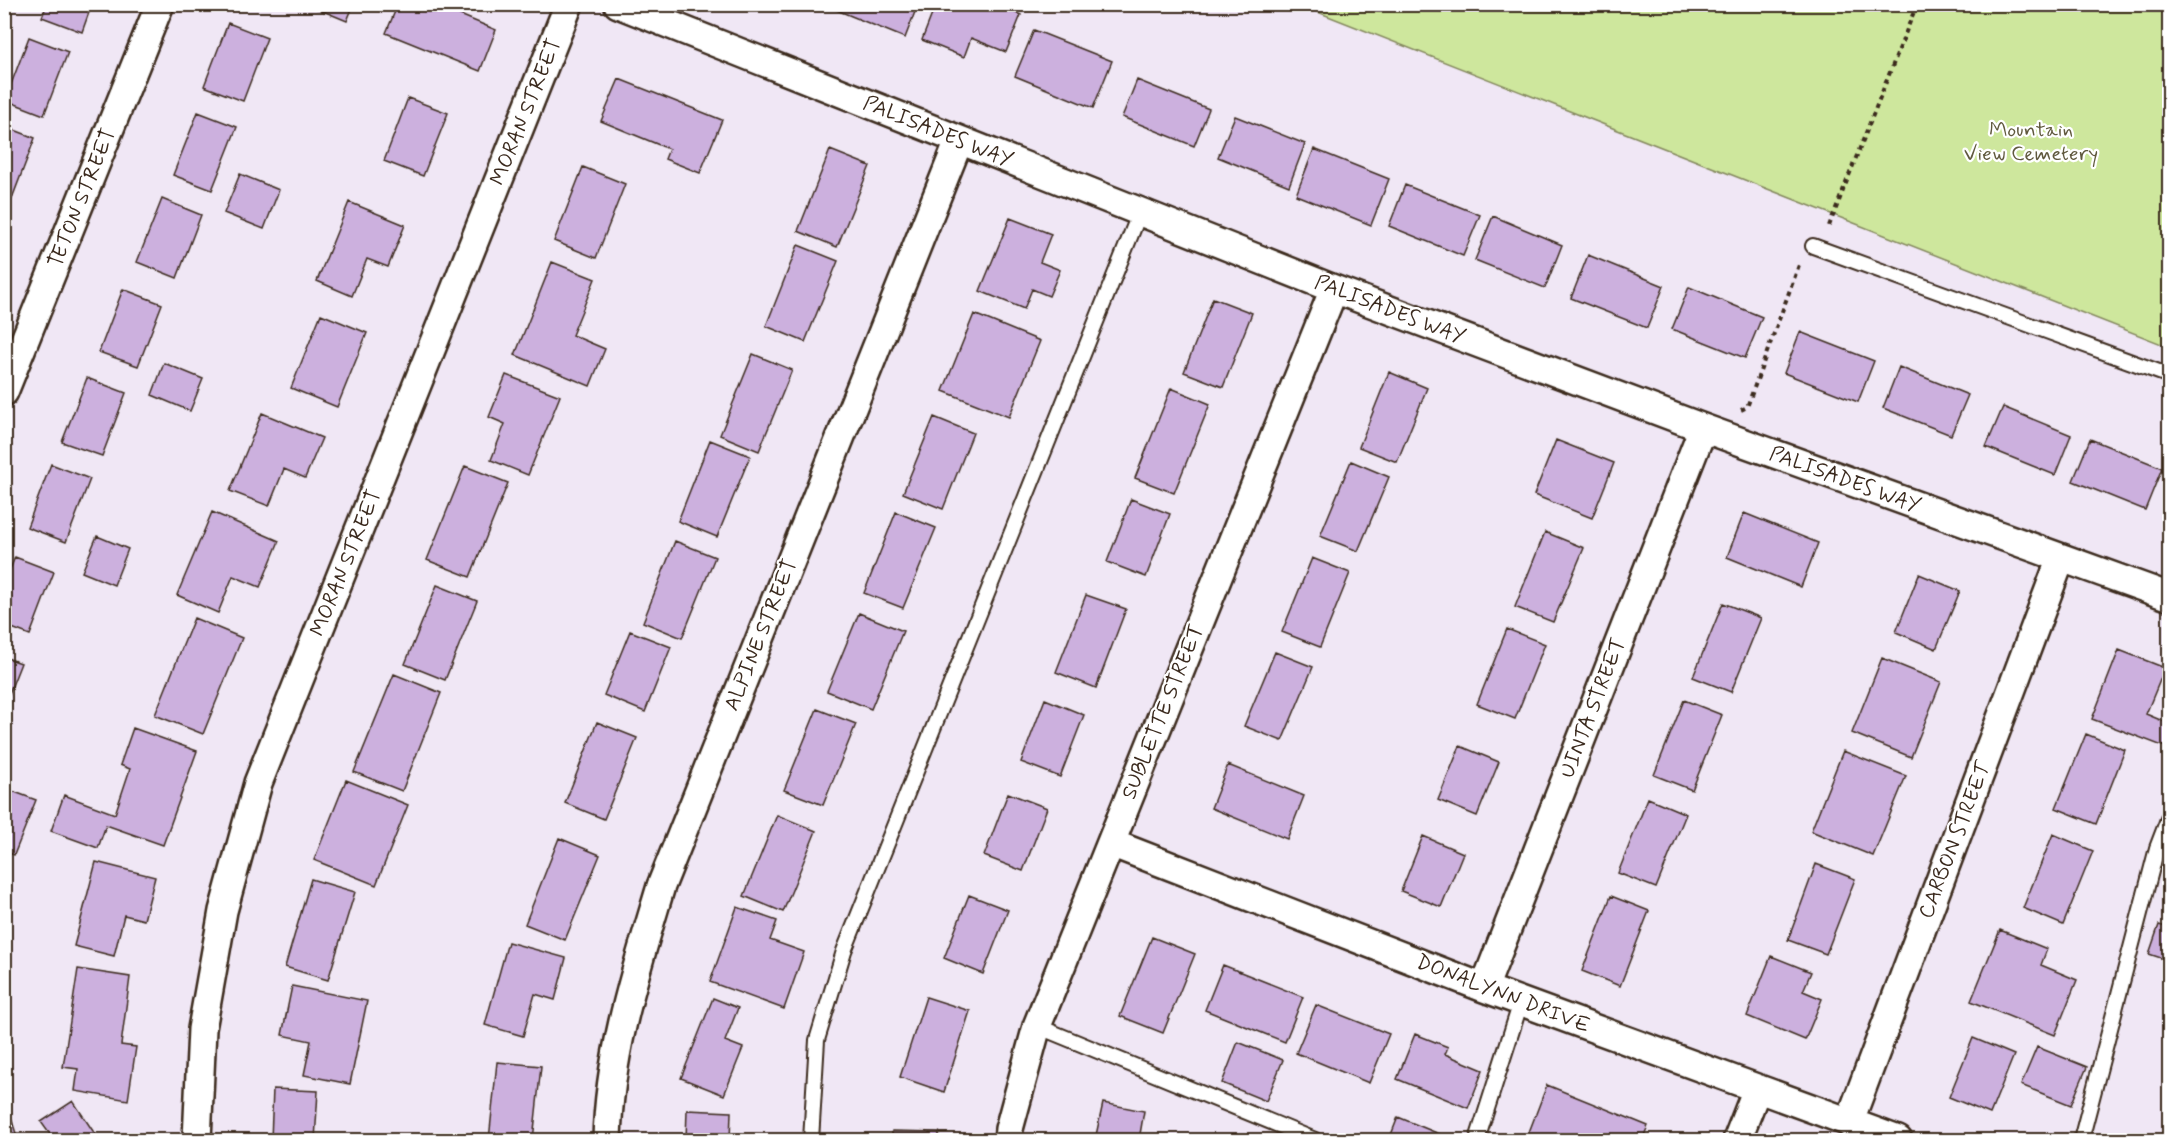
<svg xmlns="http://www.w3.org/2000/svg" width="2174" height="1145" viewBox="0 0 2174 1145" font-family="Mynerve,sans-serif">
<rect width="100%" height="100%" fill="#f0e7f5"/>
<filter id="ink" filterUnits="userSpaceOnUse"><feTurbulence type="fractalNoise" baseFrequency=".0167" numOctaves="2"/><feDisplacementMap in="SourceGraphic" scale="12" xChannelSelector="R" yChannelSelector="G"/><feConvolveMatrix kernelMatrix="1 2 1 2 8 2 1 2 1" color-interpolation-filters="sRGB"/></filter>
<g filter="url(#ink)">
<path fill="#cee79d" stroke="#84885e" stroke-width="1.5" d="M 1300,5 L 2169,5 L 2169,347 Z"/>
<path fill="#ccb0de" stroke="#3b2a1e" stroke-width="1.5" d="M 47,4 L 92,4 L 82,32 L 42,17 Z
M 306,4 L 354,4 L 347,21 Z
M 398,4 L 434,4 L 496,30 L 480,71 L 386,33 Z
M 822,4 L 918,4 L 905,38 Z
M 936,4 L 995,4 L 1021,15 L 1006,52 L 971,38 L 964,57 L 922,40 Z
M 228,23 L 267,38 L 243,101 L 204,86 Z
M 1034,30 L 1112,61 L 1093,108 L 1015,76 Z
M 29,37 L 68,52 L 44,115 L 5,100 Z
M 619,79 L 722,120 L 700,173 L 665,159 L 669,149 L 601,121 Z
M 1137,80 L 1209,109 L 1194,146 L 1122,117 Z
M 408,98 L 448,113 L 423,176 L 384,161 Z
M 198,112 L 237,127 L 212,190 L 173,175 Z
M 1235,116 L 1305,144 L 1289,186 L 1218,157 Z
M 4,126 L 35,138 L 11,201 L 4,199 Z
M 1314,149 L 1389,179 L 1371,225 L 1296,195 Z
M 830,150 L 870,166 L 837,247 L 798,231 Z
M 583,167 L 625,184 L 596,258 L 554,241 Z
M 240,174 L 279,190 L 264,229 L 224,213 Z
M 1405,185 L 1480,215 L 1463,256 L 1389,226 Z
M 162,199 L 201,215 L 177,278 L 137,262 Z
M 349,202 L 405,225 L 388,267 L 367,259 L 352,296 L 317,281 Z
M 1493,216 L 1562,245 L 1545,288 L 1475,260 Z
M 1010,218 L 1051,234 L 1040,262 L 1060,270 L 1049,296 L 1032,289 L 1024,309 L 980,291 Z
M 798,245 L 838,261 L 805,342 L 766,326 Z
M 1588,255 L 1664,286 L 1647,328 L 1571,298 Z
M 552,262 L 595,279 L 572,335 L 605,349 L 590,386 L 515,355 Z
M 1689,287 L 1762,317 L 1745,358 L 1672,329 Z
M 123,289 L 162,304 L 138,366 L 99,352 Z
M 1213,298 L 1252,313 L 1223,387 L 1184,372 Z
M 321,314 L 367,333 L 337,407 L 291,388 Z
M 974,314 L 1040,341 L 1009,417 L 943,391 Z
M 1800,332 L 1874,361 L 1858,402 L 1784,373 Z
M 753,354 L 792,370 L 759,451 L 720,435 Z
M 164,363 L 203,379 L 190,411 L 152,395 Z
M 1899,367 L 1968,395 L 1951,435 L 1883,408 Z
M 1389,372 L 1427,388 L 1397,462 L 1359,447 Z
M 506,375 L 560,396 L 528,475 L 491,460 L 505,424 L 489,417 Z
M 87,378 L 126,393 L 102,456 L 62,442 Z
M 1171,388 L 1210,404 L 1174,493 L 1135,478 Z
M 2003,407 L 2071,435 L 2055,475 L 1986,447 Z
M 262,413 L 322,438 L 305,478 L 284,469 L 269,506 L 230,491 Z
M 934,417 L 973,433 L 943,509 L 903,493 Z
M 2090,439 L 2162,468 L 2145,510 L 2073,481 Z
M 710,440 L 750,456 L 717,537 L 678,521 Z
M 1556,440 L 1614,463 L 1592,518 L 1534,495 Z
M 1351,461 L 1389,477 L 1358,551 L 1320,536 Z
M 51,464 L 90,479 L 66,542 L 27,527 Z
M 465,466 L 508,483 L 470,577 L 427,560 Z
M 1131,499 L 1170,514 L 1146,577 L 1107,562 Z
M 212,512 L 279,541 L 260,587 L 233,576 L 218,613 L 177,595 Z
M 896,512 L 936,528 L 903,608 L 864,593 Z
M 1744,513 L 1818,543 L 1801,587 L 1727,557 Z
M 1545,532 L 1584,548 L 1553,622 L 1515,607 Z
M 97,536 L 128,549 L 114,585 L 82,572 Z
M 675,541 L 715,557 L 682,638 L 643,622 Z
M 15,557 L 54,572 L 30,635 L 4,625 L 4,584 Z
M 1312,558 L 1350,573 L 1320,647 L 1282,632 Z
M 1919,574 L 1960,591 L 1936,649 L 1896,632 Z
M 437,585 L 477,601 L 445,680 L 405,664 Z
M 1086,595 L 1126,609 L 1096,688 L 1056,672 Z
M 1723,603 L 1761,618 L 1731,692 L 1693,677 Z
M 859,613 L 903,631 L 871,709 L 827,691 Z
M 194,618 L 242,638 L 203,734 L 155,715 Z
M 1507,629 L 1545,644 L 1515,719 L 1477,704 Z
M 630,631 L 671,647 L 645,712 L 604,695 Z
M 2119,650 L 2165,668 L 2146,714 L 2170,724 L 2170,749 L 2092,719 Z
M 1275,652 L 1313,667 L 1282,741 L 1244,726 Z
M 4,657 L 21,663 L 4,706 Z
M 1882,658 L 1941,682 L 1911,757 L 1852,733 Z
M 394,674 L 441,693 L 402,791 L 354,772 Z
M 1045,699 L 1084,715 L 1060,777 L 1021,762 Z
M 1684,700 L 1722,715 L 1692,790 L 1654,775 Z
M 817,709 L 856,724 L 823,805 L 784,790 Z
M 597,722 L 637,738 L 604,819 L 565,803 Z
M 133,728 L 197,751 L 163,845 L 106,825 L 98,848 L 51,831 L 64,795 L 115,814 L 130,769 L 120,765 Z
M 2086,734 L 2125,750 L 2096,824 L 2056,808 Z
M 1460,746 L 1499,762 L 1477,816 L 1438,800 Z
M 1843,751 L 1906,776 L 1873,856 L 1811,831 Z
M 1228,765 L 1304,796 L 1287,839 L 1211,808 Z
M 346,780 L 408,805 L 376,885 L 314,860 Z
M 4,788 L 36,800 L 14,855 L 4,851 Z
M 1008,793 L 1047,808 L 1023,871 L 984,856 Z
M 1648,798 L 1686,814 L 1656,888 L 1618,873 Z
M 777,815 L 816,831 L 783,912 L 744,896 Z
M 2053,834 L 2093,851 L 2063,925 L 2023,908 Z
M 1423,836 L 1463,853 L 1441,907 L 1401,891 Z
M 559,838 L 600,855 L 565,940 L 525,924 Z
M 96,862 L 155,877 L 144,920 L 124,915 L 114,956 L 74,946 Z
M 1816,864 L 1855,879 L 1826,954 L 1788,940 Z
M 311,879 L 355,892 L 328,980 L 285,967 Z
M 969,895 L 1008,910 L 983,974 L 944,958 Z
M 1611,896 L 1649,911 L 1620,986 L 1582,971 Z
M 737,907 L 777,921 L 770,940 L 804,952 L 784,1009 L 710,982 Z
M 2159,925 L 2170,928 L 2170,961 L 2149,954 Z
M 2000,930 L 2047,949 L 2041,965 L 2077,980 L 2055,1035 L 1971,1001 Z
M 1152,937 L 1195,954 L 1163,1033 L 1120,1016 Z
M 508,942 L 566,958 L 555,1000 L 535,994 L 523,1036 L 485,1025 Z
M 1771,956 L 1811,972 L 1803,991 L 1822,999 L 1805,1040 L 1747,1016 Z
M 1223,965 L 1303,997 L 1285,1042 L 1205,1010 Z
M 78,969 L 130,977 L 121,1045 L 136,1047 L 128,1100 L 75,1091 L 78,1069 L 63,1067 Z
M 292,986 L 367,1001 L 350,1084 L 304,1075 L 311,1041 L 282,1035 Z
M 926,997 L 970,1011 L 944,1092 L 900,1077 Z
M 713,998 L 738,1008 L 725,1041 L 743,1048 L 724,1095 L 681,1078 Z
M 1316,1005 L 1389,1034 L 1369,1083 L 1296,1053 Z
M 1415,1034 L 1448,1047 L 1445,1054 L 1483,1070 L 1468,1108 L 1397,1079 Z
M 1973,1038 L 2014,1055 L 1990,1114 L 1949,1097 Z
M 1238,1042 L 1283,1060 L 1266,1101 L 1222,1083 Z
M 2037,1047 L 2087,1067 L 2071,1105 L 2021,1085 Z
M 497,1062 L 541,1066 L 533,1140 L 489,1140 Z
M 1547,1085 L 1648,1126 L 1642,1140 L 1526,1140 Z
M 273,1089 L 318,1091 L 315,1140 L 271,1140 Z
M 4,1095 L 18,1140 L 4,1140 Z
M 73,1101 L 99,1140 L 54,1140 L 41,1122 Z
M 1103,1103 L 1144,1111 L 1139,1140 L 1095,1140 Z
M 687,1110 L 731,1112 L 730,1140 L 686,1140 Z
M 1398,1117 L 1444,1136 L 1442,1140 L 1389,1140 Z
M 892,1131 L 939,1132 L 939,1140 L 892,1140 Z"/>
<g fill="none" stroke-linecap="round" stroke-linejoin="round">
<g stroke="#3b2a1e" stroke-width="18">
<path id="lane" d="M 1813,246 L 2170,376
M 1037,1026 L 1315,1140
M 811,1140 L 817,1040 L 844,951 L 1140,212
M 1477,1140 L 1521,1002
M 2081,1140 L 2157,848 L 2170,814"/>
</g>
<g stroke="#3b2a1e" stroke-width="32">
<path id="street" d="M 618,4 L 1334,289 L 1703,428 L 2170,597
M 4,392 L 160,4
M 1111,843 L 1484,988 L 1898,1140
M 1484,988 L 1703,428
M 1849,1123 L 2061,558
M 197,1140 L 202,1029 L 223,911 L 258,783 L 569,4
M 607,1140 C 609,1052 636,970 661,886 L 959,141
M 1008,1140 L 1009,1129 L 1037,1026 L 1334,289
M 1737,1140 L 1757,1089"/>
</g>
<path stroke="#3b2a1e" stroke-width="4" stroke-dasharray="4.5 4.5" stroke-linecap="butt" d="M 1829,226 L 1917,4
M 1741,410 L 1747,407 L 1799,265"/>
<use href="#lane" stroke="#fff" stroke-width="14"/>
<use href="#street" stroke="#fff" stroke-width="27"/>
</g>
</g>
<g text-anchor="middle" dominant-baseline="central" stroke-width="4.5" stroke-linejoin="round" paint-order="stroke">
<g font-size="21" fill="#3b2a1e" stroke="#fff">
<text transform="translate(526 112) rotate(-68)">MORAN STREET</text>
<text transform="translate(938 132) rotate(22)">PALISADES WAY</text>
<text transform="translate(82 198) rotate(-68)">TETON STREET</text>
<text transform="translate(1390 310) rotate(21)">PALISADES WAY</text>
<text transform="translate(1845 480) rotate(20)">PALISADES WAY</text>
<text transform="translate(346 563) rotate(-68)">MORAN STREET</text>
<text transform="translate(761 635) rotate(-68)">ALPINE STREET</text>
<text transform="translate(1593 708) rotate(-69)">UINTA STREET</text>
<text transform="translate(1163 712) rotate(-68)">SUBLETTE STREET</text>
<text transform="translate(1955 840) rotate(-69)">CARBON STREET</text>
<text transform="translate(1503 994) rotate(21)">DONALYNN DRIVE</text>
</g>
<g font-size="21" fill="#60593e" stroke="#fff">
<text x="2031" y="130">Mountain<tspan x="2031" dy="24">View Cemetery</tspan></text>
</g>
</g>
<rect width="2174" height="1145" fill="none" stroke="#fff" stroke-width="24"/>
<rect x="12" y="12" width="2150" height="1121" fill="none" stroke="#3b2a1e" stroke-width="2" filter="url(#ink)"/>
</svg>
